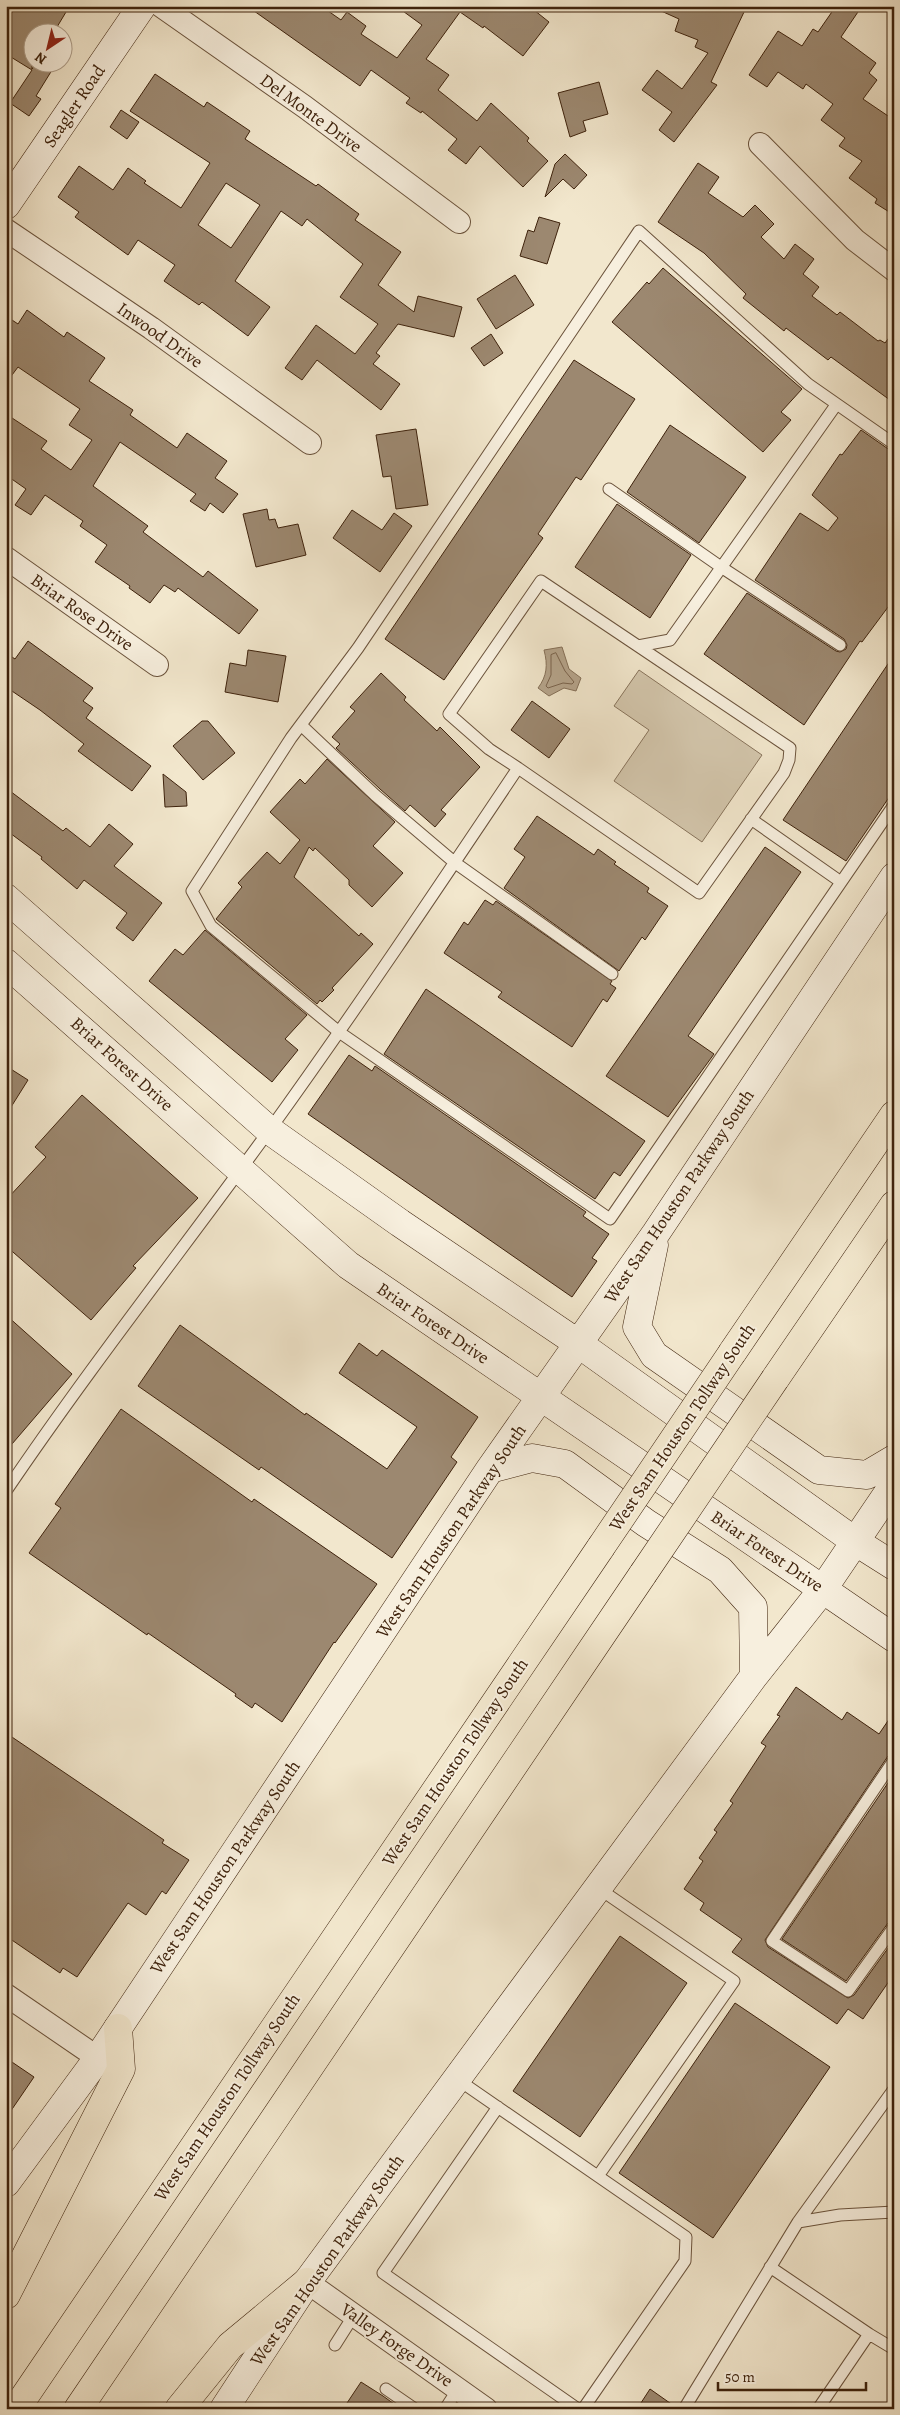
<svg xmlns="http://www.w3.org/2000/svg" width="900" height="2415" viewBox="0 0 900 2415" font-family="Alegreya,serif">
<rect width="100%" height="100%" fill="#f2e7cd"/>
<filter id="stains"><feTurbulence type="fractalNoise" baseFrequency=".004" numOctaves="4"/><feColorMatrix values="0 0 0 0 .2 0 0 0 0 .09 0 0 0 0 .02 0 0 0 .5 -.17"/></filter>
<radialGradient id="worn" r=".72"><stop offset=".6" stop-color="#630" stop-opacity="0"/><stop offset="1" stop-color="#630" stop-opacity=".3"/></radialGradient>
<path fill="#d3c6ac" stroke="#88745c" d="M 639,670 L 762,755 L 702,842 L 614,781 L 649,730 L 614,706 Z"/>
<path fill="#b5a48b" stroke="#857058" d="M 562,647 L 569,669 L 581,678 L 576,691 L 564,688 L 549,696 L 538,688 C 547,676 548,665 544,650 Z"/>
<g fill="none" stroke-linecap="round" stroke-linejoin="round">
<path stroke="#7a634c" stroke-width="1" d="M 556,653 L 565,671 L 574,682 L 572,684 L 563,683 L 548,688 L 546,686 L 551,675 L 551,655 Z"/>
</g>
<path fill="#9c8870" stroke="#3e220c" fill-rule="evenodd" d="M 6,6 L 56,6 L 66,12 L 54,32 L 32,32 L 32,69 L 37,62 L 57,62 L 36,96 L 41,99 L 29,116 L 10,103 L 32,70 L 6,54 Z
M 247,6 L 321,6 L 341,20 L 347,12 L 366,26 L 361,34 L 397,58 L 422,25 L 396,6 L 529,6 L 549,22 L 523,56 L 484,26 L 483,28 L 460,12 L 426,59 L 449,75 L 438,90 L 477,121 L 491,103 L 529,138 L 527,141 L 548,161 L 523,187 L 480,146 L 466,164 L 448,150 L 457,139 L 422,111 L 421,113 L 406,103 L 410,98 L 371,70 L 360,86 Z
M 650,6 L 733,6 L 744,12 L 711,82 L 717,85 L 674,142 L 659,130 L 672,112 L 642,90 L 657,70 L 682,89 L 708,53 L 695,47 L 698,40 L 675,31 L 679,19 Z
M 836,6 L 862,6 L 841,37 L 876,63 L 869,73 L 877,80 L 863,99 L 894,120 L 894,215 L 875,203 L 877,199 L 849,178 L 862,161 L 839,146 L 845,138 L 821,120 L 833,104 L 806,84 L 803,89 L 778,72 L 767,87 L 749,75 L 778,31 L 802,46 L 813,29 L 818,32 Z
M 155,74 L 204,107 L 207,102 L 250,131 L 245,139 L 316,186 L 318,184 L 359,214 L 355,220 L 401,252 L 378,285 L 414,312 L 418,296 L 462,307 L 454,337 L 398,324 L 376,353 L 380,356 L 373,364 L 400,384 L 381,410 L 317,360 L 302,380 L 285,368 L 316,325 L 355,354 L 378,324 L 340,297 L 363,264 L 307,219 L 302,226 L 281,211 L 235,281 L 270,307 L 248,336 L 202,302 L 199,305 L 164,281 L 175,265 L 138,240 L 128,255 L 75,217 L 79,212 L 58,197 L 79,166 L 113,190 L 128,168 L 146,181 L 144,183 L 181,208 L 210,163 L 130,111 ZM 226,183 L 260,205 L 231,248 L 198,225 Z
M 599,82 L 608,114 L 583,121 L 586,131 L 570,137 L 558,93 Z
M 121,110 L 139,122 L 127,139 L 110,127 Z
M 565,154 L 587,175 L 574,189 L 563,179 L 545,197 L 555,164 Z
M 698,163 L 719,177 L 708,193 L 743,217 L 755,205 L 774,224 L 761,237 L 784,259 L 795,244 L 814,259 L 803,274 L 819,287 L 812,296 L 837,315 L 840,312 L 878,341 L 880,340 L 885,343 L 894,331 L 894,403 L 831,357 L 828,360 L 786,328 L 784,331 L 743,298 L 746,294 L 704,253 L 658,222 Z
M 539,217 L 560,223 L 547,264 L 520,256 L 528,230 L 534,232 Z
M 663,268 L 802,389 L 781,412 L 791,420 L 763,452 L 612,322 L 647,282 L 649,284 Z
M 515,275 L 534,305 L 496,329 L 477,299 Z
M 27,310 L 64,337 L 67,332 L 105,358 L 89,381 L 133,410 L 130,415 L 177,448 L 187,433 L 227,461 L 215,478 L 238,494 L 223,513 L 210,503 L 205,511 L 190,501 L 196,494 L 120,442 L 93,486 L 148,526 L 143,532 L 203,577 L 208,571 L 258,610 L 239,634 L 178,588 L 175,592 L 164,585 L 150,603 L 129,588 L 130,586 L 95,562 L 107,545 L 80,526 L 83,521 L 45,495 L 31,515 L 15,505 L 26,489 L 6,475 L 6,414 L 47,441 L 41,449 L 71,470 L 92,440 L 69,425 L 80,409 L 18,367 L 6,383 L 6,316 L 18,324 Z
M 491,334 L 503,353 L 484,366 L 471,348 Z
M 574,360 L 635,399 L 581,480 L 576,477 L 538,534 L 543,538 L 444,680 L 385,639 Z
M 670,425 L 746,477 L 699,543 L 627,492 Z
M 416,429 L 428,505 L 396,509 L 391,476 L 383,477 L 376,435 Z
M 861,430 L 894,453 L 894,599 L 862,642 L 860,641 L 804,725 L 704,654 L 747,593 L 836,651 L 840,652 L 846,649 L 847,645 L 844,639 L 755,580 L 800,513 L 828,531 L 838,518 L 812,495 L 840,454 L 842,455 Z
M 617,504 L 691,555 L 650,618 L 575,567 Z
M 267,509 L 269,520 L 275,519 L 278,528 L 298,524 L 306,555 L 256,567 L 243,514 Z
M 352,510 L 382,530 L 394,513 L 412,526 L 380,572 L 333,538 Z
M 28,641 L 93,688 L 83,701 L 93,708 L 86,718 L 151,766 L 132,791 L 78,751 L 84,744 L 40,710 L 6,687 L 6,653 L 15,659 Z
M 248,650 L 286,656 L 278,702 L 225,692 L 230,663 L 246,666 Z
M 894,655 L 894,790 L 846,861 L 783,820 Z
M 381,673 L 406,697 L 404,700 L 437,731 L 440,727 L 480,767 L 441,810 L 446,814 L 435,827 L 410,805 L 405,811 L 380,789 L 336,748 L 340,744 L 332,737 L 355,711 L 350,707 Z
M 532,701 L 570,729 L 549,758 L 511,730 Z
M 202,721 L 208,721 L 235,753 L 203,780 L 173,746 Z
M 327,759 L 395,822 L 373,846 L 403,873 L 372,907 L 349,885 L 349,880 L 315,848 L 313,851 L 309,847 L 294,877 L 359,936 L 361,933 L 373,944 L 332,988 L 334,990 L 322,1002 L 320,1000 L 317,1004 L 216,919 L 242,887 L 238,883 L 267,852 L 280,864 L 300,840 L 270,812 L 300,779 L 305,784 Z
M 163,774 L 186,792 L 187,806 L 165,807 Z
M 6,788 L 63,831 L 66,828 L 90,847 L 109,824 L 133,844 L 114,866 L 162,903 L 133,941 L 116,928 L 127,913 L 84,880 L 77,889 L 41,859 L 42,857 L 6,830 Z
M 537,816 L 594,855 L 598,849 L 616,862 L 614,864 L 649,888 L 647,892 L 668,906 L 645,940 L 642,937 L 619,971 L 504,888 L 525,857 L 514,849 Z
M 765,847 L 801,872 L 688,1036 L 714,1054 L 668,1117 L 606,1076 Z
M 485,900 L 493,905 L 496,901 L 612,981 L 610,984 L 616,988 L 607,1002 L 603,999 L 572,1047 L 498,997 L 502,992 L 444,953 L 464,922 L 468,925 Z
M 205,930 L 307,1015 L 285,1039 L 298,1050 L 272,1082 L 149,981 L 175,949 L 183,955 Z
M 426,989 L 645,1141 L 620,1176 L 614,1172 L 595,1199 L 384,1054 Z
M 349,1055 L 372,1071 L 375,1066 L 586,1212 L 583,1216 L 609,1234 L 592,1258 L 597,1261 L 572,1297 L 308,1114 Z
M 6,1066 L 28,1080 L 6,1115 Z
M 82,1095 L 198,1198 L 133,1266 L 136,1268 L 91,1320 L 6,1246 L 6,1200 L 46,1157 L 35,1147 Z
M 6,1315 L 72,1374 L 6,1451 Z
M 180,1325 L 305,1415 L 306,1413 L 387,1469 L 417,1427 L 339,1373 L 359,1343 L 377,1356 L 382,1350 L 478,1417 L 451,1457 L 457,1462 L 392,1558 L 261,1467 L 259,1470 L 138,1386 Z
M 121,1409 L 252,1502 L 254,1499 L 377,1584 L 335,1643 L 334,1642 L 282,1722 L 255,1703 L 252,1708 L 235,1696 L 236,1694 L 148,1633 L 147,1635 L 29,1553 L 61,1508 L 55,1504 Z
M 796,1687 L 842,1720 L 847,1712 L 879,1734 L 894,1712 L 894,1753 L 888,1756 L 765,1940 L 768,1947 L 848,1998 L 854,1995 L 894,1940 L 894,1974 L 863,2019 L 848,2009 L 837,2024 L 732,1952 L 742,1939 L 700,1910 L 704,1903 L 684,1889 L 703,1861 L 699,1858 L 717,1832 L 714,1830 L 733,1803 L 730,1801 L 766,1746 L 761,1743 L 780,1716 L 777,1715 Z
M 6,1733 L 164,1840 L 162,1843 L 189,1860 L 166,1894 L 162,1891 L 146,1915 L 128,1903 L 77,1977 L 63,1968 L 60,1973 L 6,1936 Z
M 894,1774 L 894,1920 L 888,1923 L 846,1981 L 782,1939 Z
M 620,1936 L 687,1983 L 580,2137 L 513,2091 Z
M 735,2003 L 830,2067 L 713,2238 L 619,2173 Z
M 6,2058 L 34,2077 L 6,2118 Z
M 361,2382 L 383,2396 L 401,2409 L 343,2409 Z
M 650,2389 L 677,2408 L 677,2409 L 637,2409 Z"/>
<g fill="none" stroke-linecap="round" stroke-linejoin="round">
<g stroke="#6b533c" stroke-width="13">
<path id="lane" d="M 894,444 L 808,384 L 639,231 L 358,648 L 291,738 L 192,891 L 211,926 L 339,1032 L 610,1219 L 894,805
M 609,489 L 721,567 L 840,645
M 301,725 L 375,795 L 454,862 L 612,974
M 518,768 L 489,749 L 449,714 L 541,581 L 638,646 L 670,640 L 836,405
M 751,819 L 841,882
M 6,1491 C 90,1367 183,1249 271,1128 C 356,1010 437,889 518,768 L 699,893 L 784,773 L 789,760 L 790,748 L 638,646
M 894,1760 L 772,1941 L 848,1991 L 894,1927
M 598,1888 L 734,1981 L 598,2176
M 457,2079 L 686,2237 L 685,2261 L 583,2409
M 498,2107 L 383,2273 L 578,2409
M 798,2222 L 840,2215 L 894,2212
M 770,2267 L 869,2334
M 335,2345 L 354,2315
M 386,2389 L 415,2409
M 445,2409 L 458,2389
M 684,2409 L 798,2222 L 894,2089
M 818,2409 L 869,2334 L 894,2349"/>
</g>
<g stroke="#6b533c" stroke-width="24">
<path id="street" d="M 161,6 L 305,107 L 459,222
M 760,144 L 855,240 L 894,270
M 6,230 L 151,328 L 310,443
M 6,558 L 157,665
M 6,1995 L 98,2058
M 307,2282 L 486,2409"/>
</g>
<g stroke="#3e220c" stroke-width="29">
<path id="secondary" d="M 6,205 L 142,6
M 6,898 L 269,1130 L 400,1223 L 579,1344 L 856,1542 L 894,1566
M 6,963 L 348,1265 L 894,1638
M 654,1245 L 637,1327 L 654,1355 L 819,1470 L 867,1475 L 894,1459
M 490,1469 L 532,1458 L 565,1464 L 646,1523 L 720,1570 L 753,1607 L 754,1676
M 6,2183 L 98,2058 L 490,1469 L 656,1233 L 894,877
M 224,2409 L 307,2282 L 754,1676 L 823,1589 L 894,1484"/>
</g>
<g stroke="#3e220c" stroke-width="29">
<path id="highway" d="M 732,1353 L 894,1115
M 775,1379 L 894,1205
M 6,2295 L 121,2069 L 118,2028
M 16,2409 L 601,1547
M 78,2409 L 643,1574
M 179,2409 L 230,2346 L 307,2282"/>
</g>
<use href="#lane" stroke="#f7efde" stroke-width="11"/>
<use href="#street" stroke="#f7efde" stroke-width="22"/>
<use href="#secondary" stroke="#f7efde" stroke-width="28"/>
<use href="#highway" stroke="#f2e7cd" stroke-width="28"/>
<g stroke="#3e220c" stroke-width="29" stroke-linecap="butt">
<path id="highway-bridge" d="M 601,1547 L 732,1353
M 643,1574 L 775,1379"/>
</g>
<use href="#highway-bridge" stroke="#f2e7cd" stroke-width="28"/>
</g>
<g text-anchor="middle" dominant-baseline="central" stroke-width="4" stroke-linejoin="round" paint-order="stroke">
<g font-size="18" fill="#3e220c" stroke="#f7efde">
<text transform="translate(74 106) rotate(-56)">Seagler Road</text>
<text transform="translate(311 113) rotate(36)">Del Monte Drive</text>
<text transform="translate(160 335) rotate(35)">Inwood Drive</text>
<text transform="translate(82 612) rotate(35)">Briar Rose Drive</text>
<text transform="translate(122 1064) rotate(42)">Briar Forest Drive</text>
<text transform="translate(679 1196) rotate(-56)">West Sam Houston Parkway South</text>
<text transform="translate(433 1323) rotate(34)">Briar Forest Drive</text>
<text transform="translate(682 1427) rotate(-56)">West Sam Houston Tollway South</text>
<text transform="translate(451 1531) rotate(-56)">West Sam Houston Parkway South</text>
<text transform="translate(767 1551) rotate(34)">Briar Forest Drive</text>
<text transform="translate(455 1762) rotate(-56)">West Sam Houston Tollway South</text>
<text transform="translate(225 1867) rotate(-56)">West Sam Houston Parkway South</text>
<text transform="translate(227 2097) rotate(-56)">West Sam Houston Tollway South</text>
<text transform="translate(327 2260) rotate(-55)">West Sam Houston Parkway South</text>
<text transform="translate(397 2345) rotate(35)">Valley Forge Drive</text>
</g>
</g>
<rect width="900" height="2415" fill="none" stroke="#f2e7cd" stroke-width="25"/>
<rect x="8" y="8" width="885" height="2400" fill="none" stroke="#3e220c" stroke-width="2.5"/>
<rect x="12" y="12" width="875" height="2390" fill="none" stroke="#3e220c"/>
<g transform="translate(48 48) rotate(215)"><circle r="24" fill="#f7efde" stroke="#ad9d8a"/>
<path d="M0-4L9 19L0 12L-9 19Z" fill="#8f2418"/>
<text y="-8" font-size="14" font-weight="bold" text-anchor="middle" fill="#3e220c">N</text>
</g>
<path d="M718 2382v8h148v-8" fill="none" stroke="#3e220c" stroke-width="2.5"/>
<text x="725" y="2382" font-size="15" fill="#3e220c" stroke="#f7efde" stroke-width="4" paint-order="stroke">50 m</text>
<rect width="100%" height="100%" filter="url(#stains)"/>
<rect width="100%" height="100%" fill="url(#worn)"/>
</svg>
